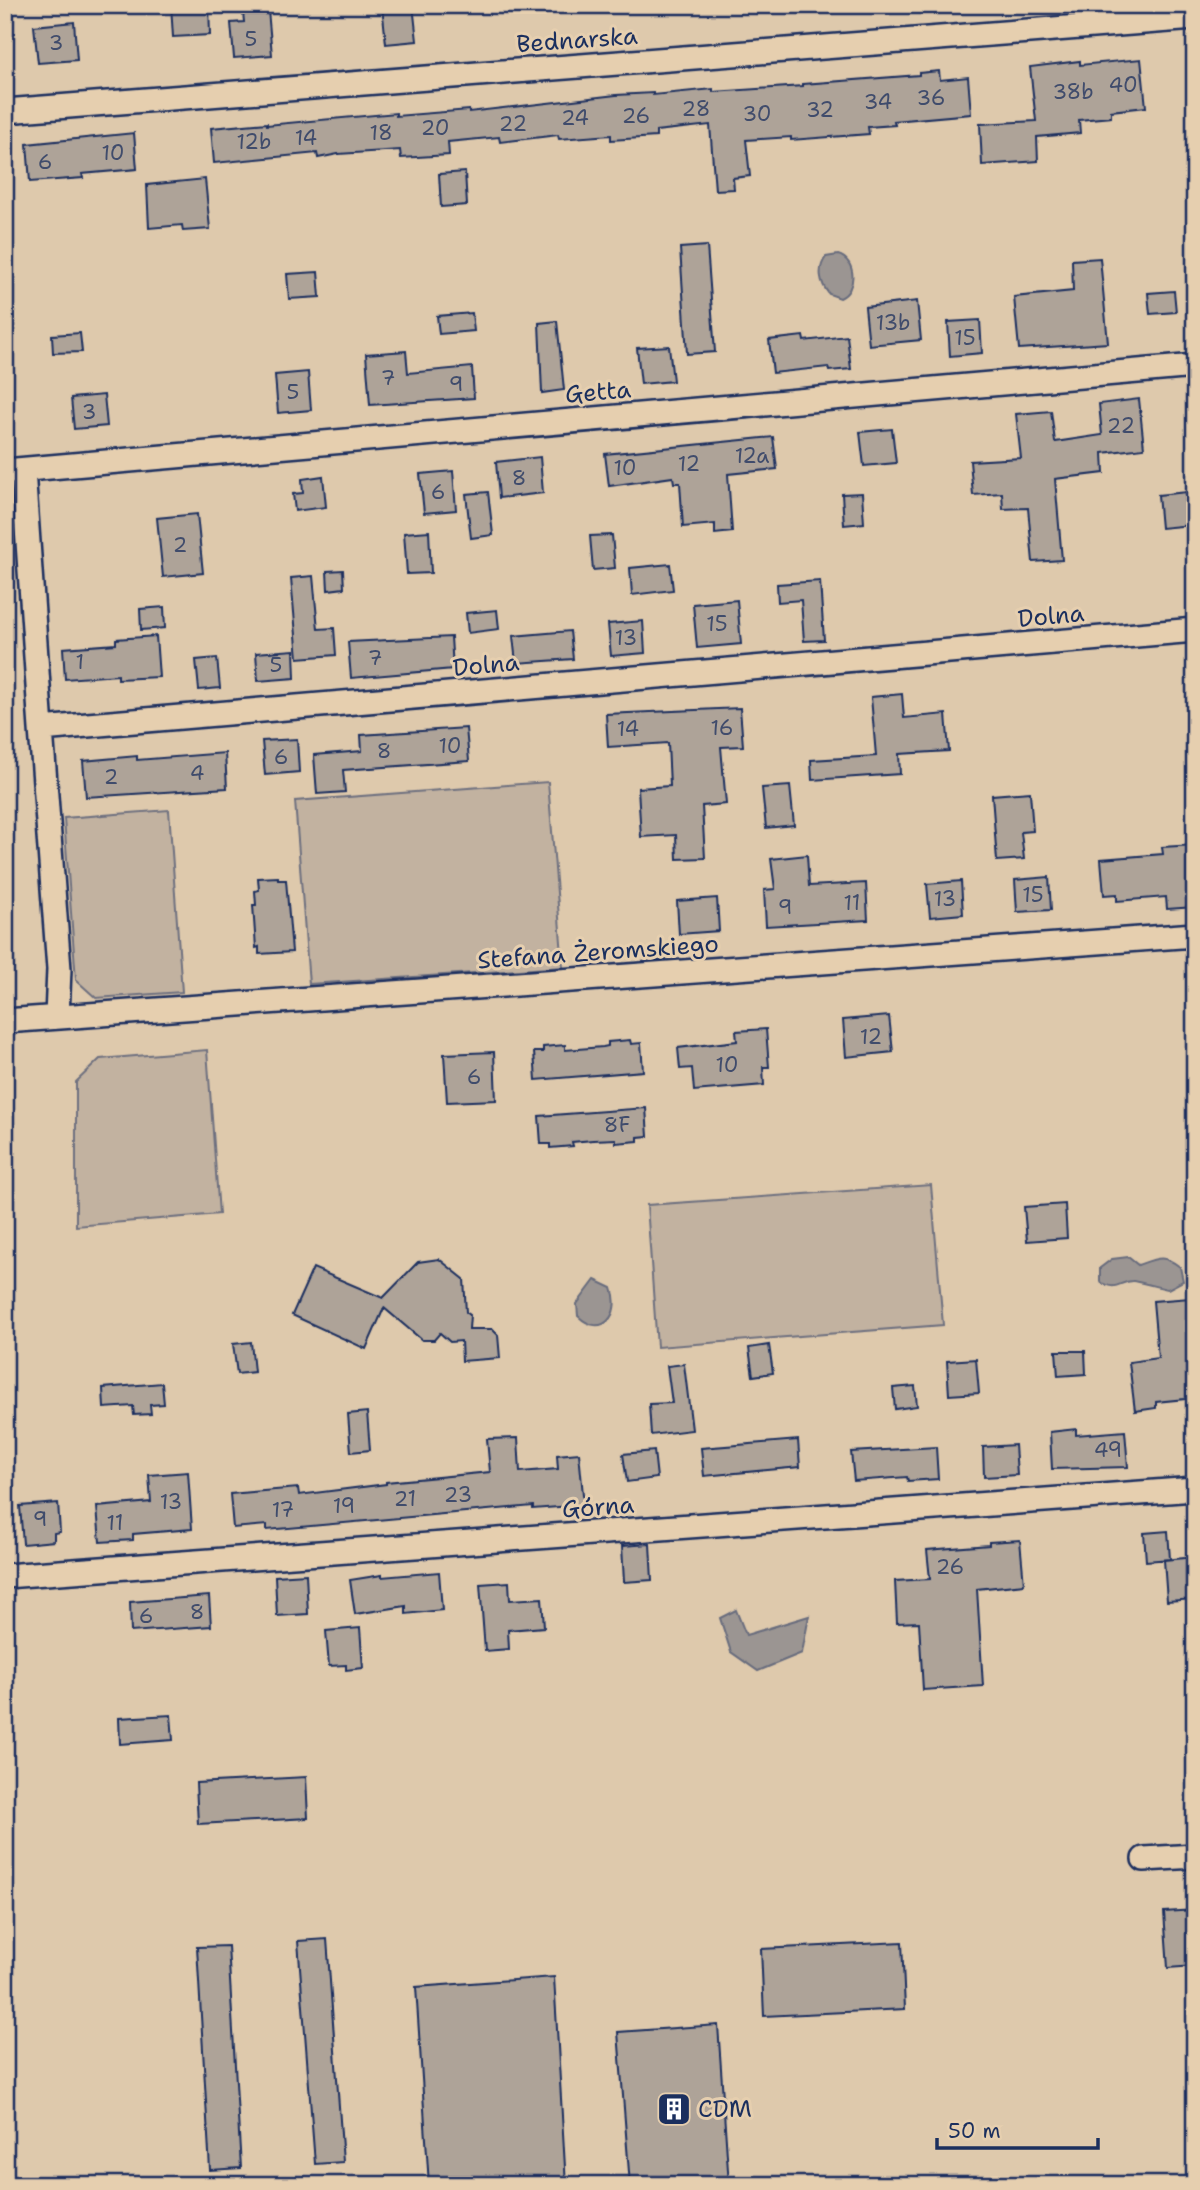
<svg xmlns="http://www.w3.org/2000/svg" width="1200" height="2190" viewBox="0 0 1200 2190" font-family="'Shantell Sans',sans-serif">
<rect width="100%" height="100%" fill="#dec9ac"/>
<filter id="ink" filterUnits="userSpaceOnUse"><feTurbulence type="fractalNoise" baseFrequency=".0143" numOctaves="2"/><feDisplacementMap in="SourceGraphic" scale="14" xChannelSelector="R" yChannelSelector="G"/><feConvolveMatrix kernelMatrix="1 2 1 2 8 2 1 2 1" color-interpolation-filters="sRGB"/></filter>
<g filter="url(#ink)">
<path fill="#c2b2a0" stroke="#6e707f" stroke-width="2" d="M 548,782 L 563,967 L 309,984 L 295,801 Z
M 169,810 L 182,992 L 96,998 L 76,980 L 64,818 Z
M 207,1050 L 219,1214 L 76,1226 L 76,1082 L 100,1059 Z
M 931,1185 L 943,1325 L 657,1347 L 647,1205 Z"/>
<path fill="#9b9592" stroke="#686c7d" stroke-width="2" d="M 838,255 C 857,260 857,291 840,298 L 829,294 C 820,283 817,269 826,257 Z
M 1128,1257 L 1138,1265 C 1157,1258 1164,1254 1180,1267 L 1183,1281 L 1168,1289 C 1161,1288 1136,1281 1133,1281 C 1119,1281 1118,1292 1100,1282 L 1100,1268 L 1112,1259 Z
M 595,1280 L 612,1288 C 622,1315 602,1339 578,1316 L 577,1304 Z
M 736,1610 L 746,1635 L 809,1616 L 802,1653 L 758,1671 L 731,1652 L 720,1618 Z"/>
<path fill="#aea398" stroke="#1b2f5e" stroke-width="2" d="M 171,5 L 209,5 L 210,35 L 173,37 Z
M 382,5 L 413,5 L 417,41 L 386,44 Z
M 268,10 L 272,55 L 234,58 L 231,23 L 244,22 L 243,12 Z
M 74,22 L 77,60 L 38,63 L 34,26 Z
M 1141,59 L 1146,107 L 1111,111 L 1111,117 L 1079,120 L 1080,133 L 1037,137 L 1038,161 L 982,165 L 980,124 L 1036,121 L 1030,67 L 1080,61 L 1080,65 Z
M 939,71 L 940,80 L 968,77 L 971,114 L 894,121 L 895,125 L 868,127 L 869,134 L 791,140 L 791,137 L 746,140 L 750,176 L 733,178 L 734,189 L 715,190 L 710,125 L 656,131 L 656,137 L 611,140 L 611,135 L 559,139 L 558,135 L 500,142 L 499,137 L 448,142 L 449,155 L 401,158 L 400,150 L 338,154 L 318,158 L 317,153 L 214,163 L 211,128 L 267,123 L 267,125 L 396,113 L 396,116 L 469,110 L 469,112 L 616,95 L 653,93 L 653,95 L 713,89 L 713,92 L 803,86 L 803,84 L 919,75 L 919,73 Z
M 134,133 L 137,169 L 82,174 L 83,178 L 30,182 L 27,144 Z
M 465,172 L 467,205 L 441,207 L 439,174 Z
M 205,179 L 210,229 L 183,231 L 182,225 L 149,228 L 147,185 Z
M 707,246 L 715,352 L 687,354 L 680,248 Z
M 1100,258 L 1108,343 L 1019,349 L 1014,297 L 1073,291 L 1072,260 Z
M 318,272 L 320,297 L 289,299 L 287,274 Z
M 1174,291 L 1176,312 L 1150,314 L 1148,293 Z
M 917,301 L 921,340 L 869,345 L 865,307 Z
M 472,313 L 474,331 L 439,334 L 437,316 Z
M 980,320 L 982,353 L 950,356 L 948,322 Z
M 557,321 L 564,390 L 542,393 L 539,323 Z
M 80,333 L 82,352 L 53,353 L 52,335 Z
M 803,336 L 804,341 L 847,336 L 851,369 L 829,371 L 828,367 L 773,373 L 769,340 Z
M 669,346 L 673,381 L 641,384 L 637,348 Z
M 406,351 L 408,373 L 472,367 L 474,398 L 370,405 L 366,354 Z
M 308,372 L 311,410 L 278,413 L 275,375 Z
M 104,395 L 107,426 L 74,429 L 71,398 Z
M 1139,399 L 1144,448 L 1103,453 L 1104,473 L 1055,479 L 1062,560 L 1033,562 L 1028,508 L 1003,509 L 1002,493 L 973,495 L 970,461 L 1021,458 L 1016,414 L 1051,411 L 1055,442 L 1102,435 L 1099,404 Z
M 892,429 L 896,463 L 864,466 L 860,432 Z
M 773,437 L 777,469 L 728,474 L 732,532 L 715,534 L 715,524 L 683,527 L 680,483 L 674,483 L 673,477 L 609,486 L 605,454 Z
M 540,457 L 543,493 L 499,498 L 496,462 Z
M 453,471 L 456,510 L 424,513 L 420,474 Z
M 323,476 L 326,507 L 295,511 L 293,494 L 303,493 L 302,479 Z
M 488,492 L 493,535 L 471,538 L 466,494 Z
M 1187,492 L 1191,525 L 1161,528 L 1158,495 Z
M 862,493 L 864,523 L 844,525 L 842,494 Z
M 197,514 L 203,573 L 163,577 L 157,518 Z
M 429,531 L 431,573 L 407,574 L 404,533 Z
M 612,535 L 615,568 L 593,570 L 590,536 Z
M 670,564 L 673,590 L 632,595 L 630,568 Z
M 343,570 L 344,588 L 328,590 L 327,571 Z
M 313,576 L 318,629 L 334,628 L 336,655 L 298,658 L 291,578 Z
M 820,581 L 824,640 L 804,641 L 801,600 L 778,602 L 777,584 Z
M 737,600 L 741,644 L 697,648 L 693,604 Z
M 164,607 L 165,628 L 141,630 L 140,609 Z
M 497,610 L 499,629 L 468,633 L 466,613 Z
M 643,621 L 645,653 L 611,656 L 608,624 Z
M 570,631 L 573,659 L 516,663 L 513,636 Z
M 156,636 L 159,677 L 118,679 L 118,675 L 65,679 L 63,648 L 116,644 L 116,639 Z
M 451,637 L 453,669 L 351,678 L 348,642 Z
M 294,650 L 295,678 L 258,681 L 256,653 Z
M 217,658 L 220,688 L 199,690 L 196,660 Z
M 902,694 L 904,718 L 946,714 L 949,751 L 899,754 L 900,774 L 812,780 L 811,760 L 876,756 L 871,697 Z
M 740,708 L 743,746 L 721,747 L 726,804 L 702,806 L 705,858 L 677,859 L 676,835 L 641,837 L 638,788 L 670,786 L 668,743 L 608,747 L 606,714 Z
M 466,728 L 469,761 L 343,770 L 345,792 L 317,794 L 314,755 L 362,751 L 361,735 Z
M 297,739 L 299,772 L 265,775 L 262,741 Z
M 225,753 L 227,788 L 86,797 L 83,761 L 137,756 L 137,760 Z
M 790,786 L 794,825 L 766,828 L 762,788 Z
M 1030,792 L 1033,831 L 1021,832 L 1024,859 L 997,861 L 992,795 Z
M 1195,845 L 1195,907 L 1167,909 L 1166,897 L 1117,901 L 1117,894 L 1104,895 L 1101,859 L 1163,854 L 1162,847 Z
M 807,855 L 809,886 L 866,883 L 868,920 L 766,926 L 764,890 L 775,889 L 771,859 Z
M 278,877 L 278,880 L 286,880 L 292,952 L 259,954 L 259,947 L 256,948 L 253,905 L 256,905 L 255,891 L 259,890 L 258,878 Z
M 1049,877 L 1051,910 L 1017,912 L 1015,880 Z
M 961,881 L 963,914 L 930,917 L 927,884 Z
M 717,898 L 719,931 L 679,934 L 677,901 Z
M 889,1016 L 893,1052 L 846,1057 L 843,1020 Z
M 766,1029 L 769,1067 L 763,1067 L 764,1085 L 694,1091 L 692,1068 L 680,1069 L 678,1048 L 737,1041 L 736,1031 Z
M 630,1040 L 631,1044 L 641,1043 L 643,1071 L 536,1080 L 534,1052 L 543,1052 L 543,1047 L 565,1045 L 565,1050 L 603,1047 L 608,1046 L 608,1042 Z
M 494,1052 L 496,1100 L 447,1102 L 444,1054 Z
M 646,1108 L 648,1136 L 638,1137 L 638,1141 L 616,1143 L 616,1139 L 593,1140 L 572,1142 L 573,1146 L 550,1148 L 550,1144 L 541,1144 L 539,1116 Z
M 1065,1204 L 1067,1238 L 1027,1241 L 1024,1207 Z
M 439,1259 L 464,1279 L 466,1312 L 470,1315 L 469,1329 L 492,1329 L 498,1335 L 500,1358 L 462,1361 L 461,1341 L 450,1342 L 440,1333 L 434,1340 L 422,1340 L 384,1308 L 366,1349 L 292,1315 L 313,1268 L 383,1298 L 418,1262 Z
M 1190,1298 L 1195,1350 L 1195,1398 L 1156,1402 L 1156,1408 L 1135,1411 L 1129,1362 L 1158,1358 L 1153,1301 Z
M 251,1342 L 254,1372 L 237,1374 L 233,1344 Z
M 769,1345 L 773,1373 L 753,1376 L 749,1348 Z
M 1056,1351 L 1085,1351 L 1086,1374 L 1058,1376 Z
M 976,1359 L 979,1393 L 949,1395 L 947,1361 Z
M 684,1364 L 692,1430 L 651,1435 L 649,1404 L 672,1403 L 667,1366 Z
M 162,1383 L 164,1404 L 150,1405 L 151,1414 L 134,1415 L 133,1406 L 104,1408 L 103,1388 Z
M 915,1386 L 917,1406 L 895,1409 L 893,1388 Z
M 367,1412 L 370,1450 L 351,1452 L 348,1414 Z
M 1076,1429 L 1076,1435 L 1125,1431 L 1128,1467 L 1052,1469 L 1050,1432 Z
M 518,1438 L 520,1472 L 558,1469 L 557,1455 L 579,1453 L 584,1505 L 533,1509 L 533,1506 L 267,1530 L 267,1525 L 233,1528 L 230,1494 L 298,1488 L 299,1495 L 386,1484 L 386,1482 L 490,1472 L 487,1439 Z
M 798,1440 L 800,1467 L 704,1476 L 701,1448 Z
M 1015,1445 L 1017,1475 L 984,1477 L 983,1447 Z
M 936,1447 L 938,1479 L 908,1481 L 907,1477 L 854,1481 L 851,1452 Z
M 654,1451 L 657,1478 L 627,1482 L 623,1454 Z
M 188,1472 L 192,1529 L 133,1534 L 133,1540 L 100,1542 L 97,1507 L 151,1502 L 149,1475 Z
M 58,1503 L 60,1532 L 54,1533 L 54,1541 L 23,1544 L 20,1506 Z
M 1168,1531 L 1170,1559 L 1146,1561 L 1144,1533 Z
M 1020,1540 L 1024,1584 L 977,1589 L 983,1686 L 923,1690 L 919,1622 L 897,1623 L 895,1581 L 930,1579 L 927,1550 L 989,1545 L 989,1542 Z
M 650,1544 L 652,1580 L 624,1582 L 622,1546 Z
M 1195,1557 L 1195,1599 L 1167,1601 L 1164,1560 Z
M 439,1572 L 442,1610 L 406,1614 L 406,1606 L 355,1614 L 350,1580 L 382,1575 L 382,1577 Z
M 306,1574 L 308,1614 L 277,1616 L 275,1576 Z
M 509,1582 L 510,1600 L 542,1598 L 544,1627 L 508,1630 L 509,1649 L 485,1651 L 480,1584 Z
M 209,1596 L 211,1626 L 131,1632 L 130,1602 Z
M 360,1628 L 363,1668 L 346,1670 L 346,1665 L 329,1666 L 326,1631 Z
M 171,1715 L 173,1740 L 120,1744 L 119,1718 Z
M 306,1777 L 308,1818 L 198,1824 L 196,1783 Z
M 1195,1910 L 1195,1966 L 1168,1968 L 1164,1912 Z
M 327,1939 L 343,2162 L 315,2164 L 298,1941 Z
M 902,1942 L 905,2009 L 764,2016 L 761,1949 Z
M 228,1946 L 241,2168 L 210,2170 L 197,1947 Z
M 554,1977 L 566,2185 L 429,2185 L 416,1987 Z
M 718,2025 L 729,2185 L 630,2185 L 618,2032 Z"/>
<g fill="none" stroke-linecap="round" stroke-linejoin="round">
<g stroke="#1b2f5e" stroke-width="28">
<path id="minor" d="M 5,111 L 1195,18
M 23,470 L 41,729 L 1195,630
M 5,471 L 1195,366
M 41,729 L 59,969 L 57,1017
M 5,1021 L 1195,935
M 5,1576 L 1195,1489
M 1144,1859 L 1195,1856"/>
</g>
<use href="#minor" stroke="#e6cfaf" stroke-width="23"/>
</g>
</g>
<defs>
<g id="building-square" transform="scale(1.75)"><rect x="-9" y="-9" width="18" height="18" rx="4" fill="#1b2f5e" stroke="#e6cfaf"/><path d="M-4-6H4V6H1V3H-1V6H-4ZM-2.5-4.3h1.7v1.8h-1.7ZM.8-4.3h1.7v1.8H.8ZM-2.5-1h1.7V.8h-1.7ZM.8-1h1.7V.8H.8Z" fill="#fff"/></g>
</defs>
<g fill-rule="evenodd">
<use href="#building-square" x="674" y="2109"/>
</g>
<g text-anchor="middle" dominant-baseline="central" stroke-width="6" stroke-linejoin="round" paint-order="stroke">
<g font-size="21" fill="#404c6c">
<text x="251" y="39">5</text>
<text x="56" y="43">3</text>
<text x="1123" y="85">40</text>
<text x="1073" y="92">38b</text>
<text x="931" y="98">36</text>
<text x="878" y="102">34</text>
<text x="696" y="109">28</text>
<text x="820" y="110">32</text>
<text x="757" y="114">30</text>
<text x="636" y="116">26</text>
<text x="575" y="118">24</text>
<text x="513" y="124">22</text>
<text x="435" y="128">20</text>
<text x="381" y="133">18</text>
<text x="306" y="138">14</text>
<text x="254" y="142">12b</text>
<text x="113" y="153">10</text>
<text x="45" y="162">6</text>
<text x="893" y="323">13b</text>
<text x="965" y="338">15</text>
<text x="388" y="378">7</text>
<text x="456" y="384">9</text>
<text x="293" y="392">5</text>
<text x="89" y="412">3</text>
<text x="1121" y="426">22</text>
<text x="752" y="456">12a</text>
<text x="689" y="464">12</text>
<text x="625" y="468">10</text>
<text x="519" y="478">8</text>
<text x="438" y="492">6</text>
<text x="180" y="545">2</text>
<text x="717" y="624">15</text>
<text x="626" y="638">13</text>
<text x="375" y="658">7</text>
<text x="80" y="662">1</text>
<text x="276" y="665">5</text>
<text x="722" y="728">16</text>
<text x="628" y="729">14</text>
<text x="450" y="746">10</text>
<text x="384" y="751">8</text>
<text x="281" y="757">6</text>
<text x="197" y="773">4</text>
<text x="111" y="777">2</text>
<text x="1033" y="895">15</text>
<text x="945" y="899">13</text>
<text x="852" y="903">11</text>
<text x="785" y="907">9</text>
<text x="871" y="1037">12</text>
<text x="727" y="1065">10</text>
<text x="474" y="1077">6</text>
<text x="617" y="1125">8F</text>
<text x="1108" y="1450">49</text>
<text x="458" y="1495">23</text>
<text x="405" y="1499">21</text>
<text x="171" y="1502">13</text>
<text x="344" y="1506">19</text>
<text x="283" y="1510">17</text>
<text x="40" y="1519">9</text>
<text x="115" y="1523">11</text>
<text x="950" y="1567">26</text>
<text x="197" y="1612">8</text>
<text x="146" y="1616">6</text>
</g>
<g font-size="24" fill="#1b2f5e" stroke="#e6cfaf">
<text transform="translate(577 40) rotate(-4)">Bednarska</text>
<text transform="translate(598 392) rotate(-5)">Getta</text>
<text transform="translate(1051 616) rotate(-5)">Dolna</text>
<text transform="translate(486 665) rotate(-5)">Dolna</text>
<text transform="translate(598 952) rotate(-4)">Stefana Żeromskiego</text>
<text transform="translate(598 1507) rotate(-4)">Górna</text>
</g>
<g font-size="24" fill="#1b2f5e" stroke="#e6cfaf" text-anchor="start">
<text x="698" y="2109">CDM</text>
</g>
</g>
<rect width="1200" height="2190" fill="none" stroke="#e6cfaf" stroke-width="28"/>
<rect x="14" y="14" width="1172" height="2162" fill="none" stroke="#1b2f5e" stroke-width="2.5" filter="url(#ink)"/>
<path d="M937 2138v10h161v-10" fill="none" stroke="#1b2f5e" stroke-width="3.5"/>
<text x="948" y="2138" font-size="21" fill="#1b2f5e" stroke="#e6cfaf" stroke-width="5" paint-order="stroke">50 m</text>
</svg>
